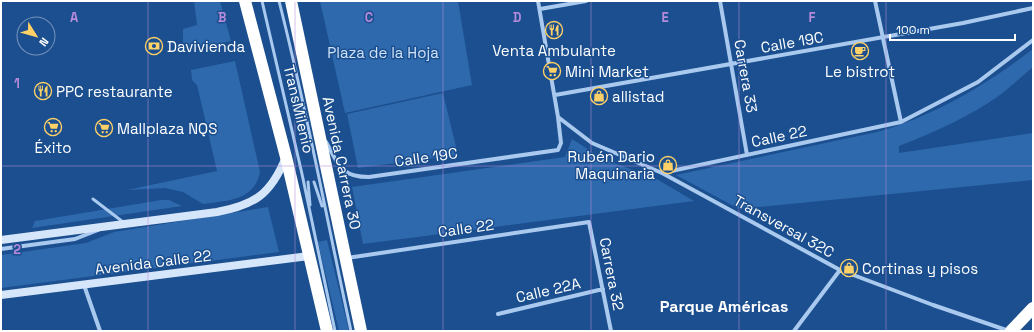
<svg xmlns="http://www.w3.org/2000/svg" width="1034" height="332" viewBox="0 0 1034 332" font-family="'Space Grotesk',sans-serif">
<rect width="100%" height="100%" fill="#1b4f8f"/>
<path fill="#2e69ad" d="M 194,1 L 220,1 L 231,41 L 187,50 L 183,42 L 183,29 L 197,25 Z
M 320,1 L 458,1 L 472,85 L 345,113 Z
M 1033,49 L 1033,67 C 1022,76 1012,86 1000,95 C 969,117 935,132 899,146 L 899,153 L 1033,133 L 1033,180 L 739,209 L 676,175 L 877,132 C 934,116 986,85 1033,49 Z
M 235,61 L 260,172 C 254,201 228,200 203,204 L 183,192 L 165,188 L 127,190 L 217,171 L 197,85 L 192,80 L 191,70 Z
M 443,93 L 458,155 L 358,168 L 347,114 Z
M 572,139 L 603,159 L 655,178 L 694,201 L 363,244 L 352,187 L 565,157 Z
M 161,200 L 169,200 L 182,206 L 32,228 L 35,221 Z
M 268,207 L 279,252 L 1,288 L 1,255 L 86,243 L 114,232 Z
M 327,240 L 349,331 L 339,331 L 318,242 Z"/>
<g fill="none" stroke-linecap="round" stroke-linejoin="round">
<path stroke="#a9c9ee" stroke-width="3" d="M 262,1 L 302,174 L 335,331
M 279,1 C 307,110 327,221 351,331
M 308,182 L 310,205
M 314,182 L 322,206
M 93,199 L 123,222"/>
<path stroke="#a9c9ee" stroke-width="4" d="M 720,1 L 747,155
M 875,1 L 901,122
M 540,9 L 586,1
M 555,95 L 963,23 L 1033,8
M 558,117 L 592,143 L 662,173 L 840,270 L 933,305 L 1009,331
M 326,142 C 339,165 340,177 369,177 L 558,150 L 561,143 L 558,117 L 538,1
M 662,173 L 901,122 L 978,82 L 1033,40
M 1,249 L 75,239 L 98,230
M 347,258 L 589,222 L 611,331
M 84,285 L 100,331
M 498,314 L 603,289
M 794,331 L 840,270"/>
<path stroke="#d6e6fa" stroke-width="8" d="M 1,240 L 217,212 C 255,205 271,194 286,157
M 1,295 L 309,256"/>
<path stroke="#fff" stroke-width="12" d="M 245,1 L 286,157 L 327,331
M 291,1 L 361,331
M 1011,331 L 1033,308"/>
</g>
<path fill="none" stroke="#b68bdc" stroke-width="1" stroke-opacity="0.55" d="M 148,1 L 148,331M 295,1 L 295,331M 443,1 L 443,331M 591,1 L 591,331M 739,1 L 739,331M 886,1 L 886,331M 1,166 L 1033,166"/>
<defs>
<g id="restaurant-ring" transform="scale(0.9)"><circle r="9.5" fill="#1b4f8f" stroke="#ffd166" stroke-width="1.5"/><path d="M-5-6h1v4h1v-4h1v4h1v-4h1v5L-1.5 .5V6h-2V.5L-5-1ZM5-6V6H3V1.5H1.5Q1.5-4 5-6Z" fill="#ffd166"/></g>
<g id="bank-ring" transform="scale(0.9)"><circle r="9.5" fill="#1b4f8f" stroke="#ffd166" stroke-width="1.5"/><path d="M-6-4H6V4H-6ZM0-2.3a2.3 2.3 0 1 0 0 4.6a2.3 2.3 0 1 0 0-4.6Z" fill="#ffd166"/></g>
<g id="cafe-ring" transform="scale(0.9)"><circle r="9.5" fill="#1b4f8f" stroke="#ffd166" stroke-width="1.5"/><path d="M-5.5-4.5H6V0H3Q3 3.5 0 3.5H-2.5Q-5.5 3.5-5.5 0ZM3-3.2v2h1.7v-2ZM-6 4.5H4V6H-6Z" fill="#ffd166"/></g>
<g id="supermarket-ring" transform="scale(0.9)"><circle r="9.5" fill="#1b4f8f" stroke="#ffd166" stroke-width="1.5"/><path d="M-6-5.5h2.5l.6 2H6L4.5 2H-2.5L-4.4-4H-6ZM-1.5 3.2a1.3 1.3 0 1 0 .1 0ZM3 3.2a1.3 1.3 0 1 0 .1 0Z" fill="#ffd166"/></g>
<g id="shop-ring" transform="scale(0.9)"><circle r="9.5" fill="#1b4f8f" stroke="#ffd166" stroke-width="1.5"/><path d="M-5-2.5h2.3a2.7 3.5 0 0 1 5.4 0H5L5.5 6h-11ZM-1.5-2.5h3a1.5 2.3 0 0 0-3 0Z" fill="#ffd166"/></g>
</defs>
<g fill-rule="evenodd">
<use href="#restaurant-ring" x="554" y="30"/>
<use href="#bank-ring" x="154" y="46"/>
<use href="#cafe-ring" x="860" y="51"/>
<use href="#supermarket-ring" x="552" y="71"/>
<use href="#restaurant-ring" x="43" y="91"/>
<use href="#shop-ring" x="599" y="96"/>
<use href="#supermarket-ring" x="53" y="127"/>
<use href="#supermarket-ring" x="104" y="128"/>
<use href="#shop-ring" x="668" y="165"/>
<use href="#shop-ring" x="849" y="268"/>
</g>
<g text-anchor="middle" dominant-baseline="central" stroke-width="3" stroke-linejoin="round" paint-order="stroke">
<g font-size="15" fill="#fff" stroke="#1b4f8f">
<text transform="translate(792 42) rotate(-10)">Calle 19C</text>
<text transform="translate(746 76) rotate(80)">Carrera 33</text>
<text transform="translate(299 109) rotate(77)">TransMilenio</text>
<text transform="translate(779 136) rotate(-12)">Calle 22</text>
<text transform="translate(426 157) rotate(-8)">Calle 19C</text>
<text transform="translate(342 163) rotate(78)">Avenida Carrera 30</text>
<text transform="translate(784 226) rotate(29)">Transversal 32C</text>
<text transform="translate(466 228) rotate(-8)">Calle 22</text>
<text transform="translate(153 262) rotate(-7)">Avenida Calle 22</text>
<text transform="translate(612 274) rotate(79)">Carrera 32</text>
<text transform="translate(548 290) rotate(-13)">Calle 22A</text>
</g>
<g font-size="15" fill="#fff" stroke="#1b4f8f" text-anchor="start">
<text x="167" y="46">Davivienda</text>
<text x="554" y="50" text-anchor="middle">Venta Ambulante</text>
<text x="565" y="71">Mini Market</text>
<text x="860" y="71" text-anchor="middle">Le bistrot</text>
<text x="56" y="91">PPC restaurante</text>
<text x="612" y="96">allistad</text>
<text x="117" y="128">Mallplaza NQS</text>
<text x="53" y="147" text-anchor="middle">Éxito</text>
<text x="655" y="156" text-anchor="end">Rubén Dario<tspan x="655" dy="17">Maquinaria</tspan></text>
<text x="862" y="268">Cortinas y pisos</text>
</g>
<g font-size="15" fill="#cfe3fa" stroke="#1b4f8f">
<text x="383" y="52">Plaza de la Hoja</text>
</g>
<g font-size="16" font-weight="bold" fill="#fff" stroke="#1b4f8f">
<text x="724" y="306">Parque Américas</text>
</g>
</g>
<g font-size="13" text-anchor="middle" font-weight="bold" fill="#b68bdc" stroke="#1b4f8f" stroke-width="3" stroke-linejoin="round" paint-order="stroke">
<text x="74" y="22">A</text>
<text x="222" y="22">B</text>
<text x="369" y="22">C</text>
<text x="517" y="22">D</text>
<text x="665" y="22">E</text>
<text x="812" y="22">F</text>
<text x="17" y="88">1</text>
<text x="17" y="254">2</text>
</g>
<rect width="1034" height="332" fill="none" stroke="#ffffff" stroke-width="4"/>
<g transform="translate(36 36) rotate(127)"><circle r="19" fill="#1b4f8f" stroke="#7695bc"/>
<path d="M0-3L7 15L0 10L-7 15Z" fill="#ffd166"/>
<text y="-6" font-size="11" font-weight="bold" text-anchor="middle" fill="#ffffff">N</text>
</g>
<path d="M890 34v6h125v-6" fill="none" stroke="#ffffff" stroke-width="2"/>
<text x="896" y="34" font-size="12" fill="#ffffff" stroke="#1b4f8f" stroke-width="3" paint-order="stroke">100 m</text>
</svg>
